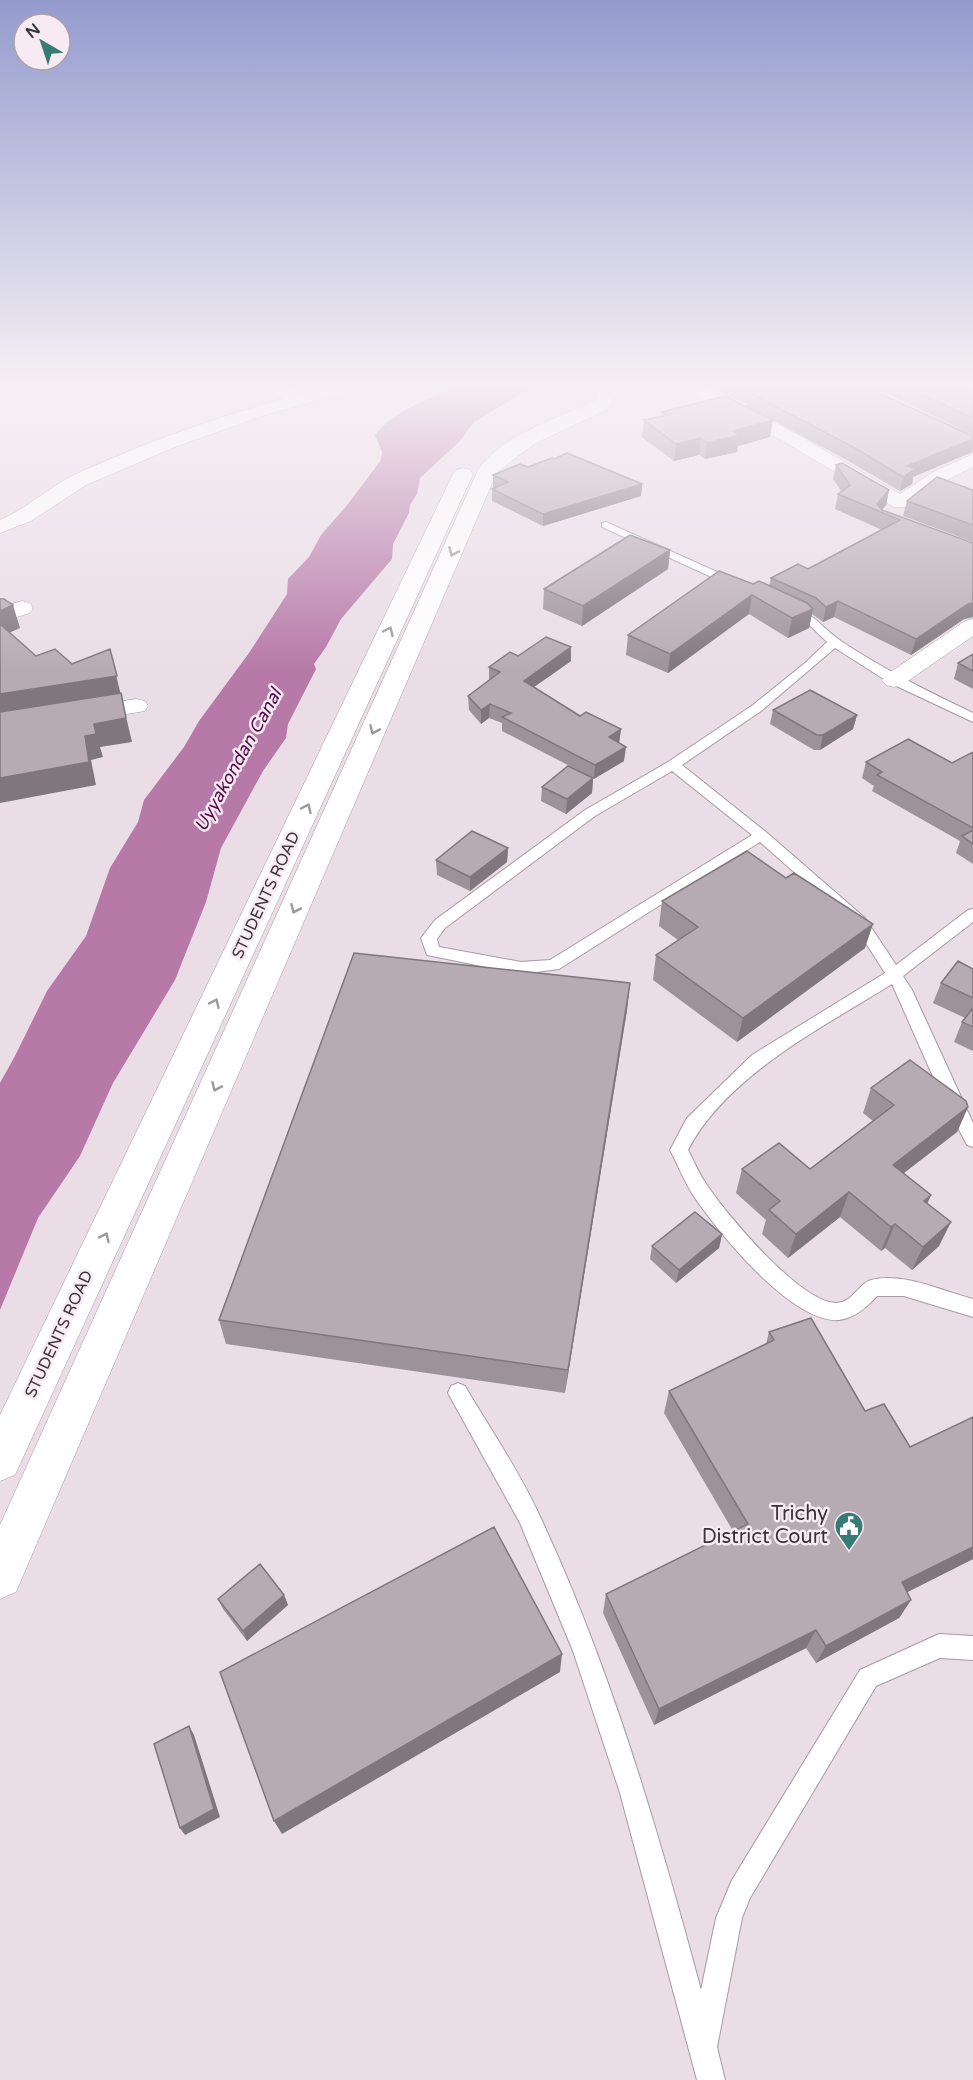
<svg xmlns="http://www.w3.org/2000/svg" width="973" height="2080" viewBox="0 0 973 2080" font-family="'Varela Round',sans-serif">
<rect width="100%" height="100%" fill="#eadde6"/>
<path fill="#b679a8" d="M 469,381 L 549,381 L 524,392 L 474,422 L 460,441 L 420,478 L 417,494 L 410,505 L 409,513 L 393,544 L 392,559 L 341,619 L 326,647 L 314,664 L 316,669 L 288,724 L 286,738 L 263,771 L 221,848 L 206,902 L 175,980 L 113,1083 L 80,1156 L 38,1218 L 0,1310 L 0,1083 L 15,1056 L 47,991 L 86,936 L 110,868 L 138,822 L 144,800 L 184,747 L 199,721 L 249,653 L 287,594 L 288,579 L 309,557 L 321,535 L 348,504 L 381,460 L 382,452 L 375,435 C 393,410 442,394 469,381 Z"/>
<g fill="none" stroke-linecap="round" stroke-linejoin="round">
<g stroke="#a79aa3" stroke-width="2">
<path id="service" d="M 606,522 L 737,581 L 739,583 L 733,586 L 729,585 L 602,527 L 602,523 Z
M 792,607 C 813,612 824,630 841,641 C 883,669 927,691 973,713 L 973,722 L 890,683 L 835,648 L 761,711 L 682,765 L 766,832 L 865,918 L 896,965 L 968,910 L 973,909 L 973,922 L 903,976 L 912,990 L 973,1123 L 973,1147 L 967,1145 L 942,1097 L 892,984 C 823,1027 726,1076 688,1150 C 694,1161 698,1172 705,1182 C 724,1212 801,1304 837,1303 C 853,1302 858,1284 871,1280 C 903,1272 942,1291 973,1299 L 973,1317 L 904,1296 L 877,1296 C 867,1307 855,1318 839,1320 C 792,1324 717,1231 693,1195 C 684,1181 678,1165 670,1150 L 687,1118 L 752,1055 L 885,973 L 855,926 L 760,842 L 559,969 L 521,974 L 432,956 L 427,955 L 421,938 L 435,920 L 585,810 L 668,762 L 753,705 L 805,663 L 827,642 L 804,620 L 788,612 L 788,608 ZM 672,771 L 752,835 L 550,960 L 521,962 L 439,947 L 437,939 L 445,928 L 595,816 Z
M 458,1383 L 465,1386 C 489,1427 516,1466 536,1508 C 609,1662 657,1826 701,1990 L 716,1918 L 732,1880 L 860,1670 L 939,1634 L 973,1636 L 973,1660 L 940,1658 L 876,1686 L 750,1898 L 742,1918 L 717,2047 L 725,2080 L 697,2080 L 620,1793 L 573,1651 L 520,1523 L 448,1393 L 451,1386 Z"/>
</g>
<g stroke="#a79aa3" stroke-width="1">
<path id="minor" d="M 254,381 L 275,381 L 306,395 L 309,399 L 306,403 L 294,403 L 256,385 Z
M 672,381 L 693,381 L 791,431 L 900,494 L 933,472 L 973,454 L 973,467 L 947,480 L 908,507 L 894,507 L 779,439 L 675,385 Z
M 22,601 L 30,603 L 33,608 L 30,613 L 0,622 L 0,608 Z
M 973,619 L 973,636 L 902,685 L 894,687 L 886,685 L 882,680 L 886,675 L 965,621 Z
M 136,699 L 145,701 L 148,706 L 145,711 L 0,735 L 0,721 Z"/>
</g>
<g stroke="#a79aa3" stroke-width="1">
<path id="tertiary" d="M 350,381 L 378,381 L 375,385 L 268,414 L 175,447 L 86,485 L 31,521 L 0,533 L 0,520 C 28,508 50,486 78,473 C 165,433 257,404 350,381 Z"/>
</g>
<g stroke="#a79aa3" stroke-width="1">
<path id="primary" d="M 599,381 L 617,381 L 616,397 L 608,409 L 534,444 L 497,472 L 16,1592 L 0,1599 L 0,1525 L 478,470 C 503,434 556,419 594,401 L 598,397 Z
M 463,468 L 470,470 L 473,474 L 15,1475 L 0,1481 L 0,1415 L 453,474 L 456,470 Z"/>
</g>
<use href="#service" fill="#fff" fill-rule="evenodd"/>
<use href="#minor" fill="#fff" fill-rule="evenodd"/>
<use href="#tertiary" fill="#fff" fill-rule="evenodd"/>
<use href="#primary" fill="#fff" fill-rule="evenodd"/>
</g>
<path fill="#9d929a" d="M 280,381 L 316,381 L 295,388 Z
M 695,381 L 853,381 L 973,436 L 973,448 L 972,452 L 913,477 L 912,484 L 900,491 L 852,463 L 746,406 L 747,404 Z
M 860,381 L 973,381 L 973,435 Z
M 662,412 L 770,437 L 738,446 L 737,452 L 705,459 L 699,455 L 674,461 L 642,437 L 644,420 L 662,416 Z
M 554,459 L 642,484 L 641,496 L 543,526 L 492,501 L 492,489 L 495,488 L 493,487 L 493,475 L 528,467 Z
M 836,465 L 889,490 L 886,505 L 881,510 L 973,543 L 973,617 L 964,619 L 911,655 L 834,617 L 823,622 L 812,614 L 809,628 L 788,638 L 749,614 L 668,673 L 626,655 L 628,635 L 753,584 L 769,586 L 771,578 L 808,569 L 882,530 L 835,509 L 838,494 L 841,491 L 833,479 Z
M 973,490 L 973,542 L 903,516 L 907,501 Z
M 670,550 L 668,569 L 582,626 L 543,609 L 544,589 Z
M 571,647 L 571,661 L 534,687 L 580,716 L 621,729 L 619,743 L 624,761 L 593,779 L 592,793 L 566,814 L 541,801 L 542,787 L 589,776 L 502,731 L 502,723 L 489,718 L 481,724 L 469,710 L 468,696 L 489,680 L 489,667 L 518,656 Z
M 973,654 L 973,689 L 954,679 L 958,663 Z
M 773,710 L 857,715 L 853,729 L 820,750 L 814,750 L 770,724 Z
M 973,752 L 973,864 L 956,853 L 960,841 L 872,791 L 874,786 L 862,778 L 866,762 L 952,763 Z
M 508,848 L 507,862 L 470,891 L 437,875 L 436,860 Z
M 662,901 L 865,948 L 737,1042 L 653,980 L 656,955 L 678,940 L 659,926 Z
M 973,969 L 973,1051 L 954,1042 L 962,1022 L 965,1018 L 933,1003 L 941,983 Z
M 630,983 L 627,1010 L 565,1393 L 226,1344 L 219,1320 Z
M 871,1088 L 968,1107 L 957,1132 L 904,1173 L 931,1195 L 927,1204 L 939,1246 L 912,1270 L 885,1248 L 881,1251 L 840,1217 L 788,1258 L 762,1234 L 766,1220 L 736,1193 L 742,1169 L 810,1169 L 873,1121 L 863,1113 Z
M 722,1234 L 719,1248 L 676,1283 L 650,1259 L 652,1246 Z
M 769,1332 L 865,1411 L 910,1447 L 973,1417 L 973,1559 L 907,1592 L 911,1600 L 899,1618 L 816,1663 L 806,1648 L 654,1725 L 603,1613 L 606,1594 L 733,1531 L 664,1413 L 669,1391 L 766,1344 Z
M 284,1595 L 288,1605 L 247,1641 L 223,1609 L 218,1599 Z"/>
<path fill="#7f777d" d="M 294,381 L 316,381 L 295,388 Z
M 773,420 L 770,437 L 738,446 L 737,452 L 705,459 L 707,443 L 733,431 Z
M 701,438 L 699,455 L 674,461 L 676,444 Z
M 973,439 L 972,452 L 913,477 L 912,484 L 900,491 L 903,477 L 907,466 Z
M 642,484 L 641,496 L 543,526 L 543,514 Z
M 889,490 L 886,505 L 880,512 L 877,504 Z
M 670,550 L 668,569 L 582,626 L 583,606 Z
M 752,595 L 749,614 L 668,673 L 670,654 Z
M 838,601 L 834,617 L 823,622 L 826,607 Z
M 973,603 L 973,617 L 964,619 L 911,655 L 916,639 L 968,604 Z
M 13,605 L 20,628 L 0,637 L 0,611 Z
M 813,609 L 809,628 L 788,638 L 792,618 Z
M 571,647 L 571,661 L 524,694 L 524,681 Z
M 110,649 L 132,742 L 100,747 L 103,757 L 91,760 L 96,785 L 0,803 L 0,778 L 85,736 L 94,724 L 0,719 L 0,694 Z
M 490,704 L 489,718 L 481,724 L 481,710 Z
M 857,715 L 853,729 L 820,750 L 823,735 Z
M 621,729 L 619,743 L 609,737 Z
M 626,747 L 624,761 L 594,779 L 595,765 Z
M 593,778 L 592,793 L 566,814 L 567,799 Z
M 508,848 L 507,862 L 470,891 L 470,877 Z
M 873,924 L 865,948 L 737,1042 L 743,1018 Z
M 630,983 L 627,1010 L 565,1393 L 568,1370 Z
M 968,1107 L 957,1132 L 883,1189 L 893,1165 Z
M 849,1192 L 840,1217 L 788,1258 L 796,1234 Z
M 931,1195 L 920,1219 L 924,1201 Z
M 951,1222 L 939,1246 L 912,1270 L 923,1247 Z
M 895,1224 L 885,1248 L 881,1251 L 891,1227 Z
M 722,1234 L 719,1248 L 676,1283 L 679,1270 Z
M 973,1547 L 973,1559 L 890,1601 L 902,1582 Z
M 284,1595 L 288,1605 L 247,1641 L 243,1631 Z
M 911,1600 L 899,1618 L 816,1663 L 826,1646 Z
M 816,1630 L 806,1648 L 654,1725 L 659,1709 Z
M 562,1654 L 560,1672 L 282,1834 L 274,1821 Z
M 189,1726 L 194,1735 L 220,1817 L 185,1835 L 180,1828 Z"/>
<path fill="#b6aab3" stroke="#7f777d" stroke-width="1.5" d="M 727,381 L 853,381 L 973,436 L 973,439 L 907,466 L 915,469 L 903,477 L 855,448 L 748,392 L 750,391 Z
M 892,381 L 973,381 L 973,418 Z
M 725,396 L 773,420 L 733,431 L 739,435 L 707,443 L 701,438 L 676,444 L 644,420 L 668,415 L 662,412 Z
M 567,453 L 642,484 L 543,514 L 492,489 L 508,482 L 493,475 L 520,464 L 528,467 L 552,458 L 554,459 Z
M 842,463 L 889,490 L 877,504 L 882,510 L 973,543 L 973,603 L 968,604 L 916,639 L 838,601 L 826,607 L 816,598 L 771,578 L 798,564 L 808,569 L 900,520 L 838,494 L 850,485 L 836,465 Z
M 937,477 L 973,490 L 973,525 L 907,501 Z
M 630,535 L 670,550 L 583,606 L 544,589 Z
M 719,571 L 753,584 L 759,581 L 807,603 L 813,609 L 792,618 L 752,595 L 670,654 L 628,635 Z
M 0,599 L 4,599 L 13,605 L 0,611 Z
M 0,624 L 36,656 L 55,649 L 72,664 L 110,649 L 117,676 L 0,694 Z
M 546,637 L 571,647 L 524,681 L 580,716 L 586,712 L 621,729 L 609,737 L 626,747 L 595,765 L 502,717 L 511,713 L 490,704 L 481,710 L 468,696 L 500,672 L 489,667 L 510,652 L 518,656 Z
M 973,654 L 973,671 L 958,663 Z
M 810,690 L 857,715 L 823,735 L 817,735 L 773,710 Z
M 121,693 L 126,718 L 94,724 L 96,734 L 85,736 L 89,762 L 0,778 L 0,712 Z
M 908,739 L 952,763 L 973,752 L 973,828 L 877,775 L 882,772 L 866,762 Z
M 568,766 L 593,778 L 567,799 L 542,787 Z
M 973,830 L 973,844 L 962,836 Z
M 472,831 L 508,848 L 470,877 L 436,860 Z
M 747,851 L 786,878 L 794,873 L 873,924 L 743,1018 L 656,955 L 698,927 L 662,901 Z
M 354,953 L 630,983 L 568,1370 L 219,1320 Z
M 958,961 L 973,969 L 973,998 L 941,983 Z
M 973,1008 L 973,1027 L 962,1022 Z
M 910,1060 L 966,1101 L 968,1107 L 893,1165 L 931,1195 L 924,1201 L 951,1222 L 923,1247 L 895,1224 L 891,1227 L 849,1192 L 796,1234 L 769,1210 L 780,1201 L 742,1169 L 779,1143 L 810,1169 L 894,1105 L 871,1088 Z
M 695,1212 L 722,1234 L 679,1270 L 652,1246 Z
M 811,1318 L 865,1411 L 884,1404 L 910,1447 L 973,1417 L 973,1547 L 902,1582 L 911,1600 L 826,1646 L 816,1630 L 659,1709 L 606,1594 L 748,1524 L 669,1391 L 774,1340 L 769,1332 Z
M 494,1527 L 562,1654 L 274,1821 L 220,1672 Z
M 260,1564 L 284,1595 L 243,1631 L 218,1599 Z
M 189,1726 L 214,1809 L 180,1828 L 154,1744 Z"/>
<defs><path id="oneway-chevron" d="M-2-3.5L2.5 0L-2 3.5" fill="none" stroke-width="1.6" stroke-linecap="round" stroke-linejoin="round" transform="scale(1.5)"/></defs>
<g stroke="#9c999b">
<use href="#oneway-chevron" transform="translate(453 552) rotate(114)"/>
<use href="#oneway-chevron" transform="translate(389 631) rotate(-65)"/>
<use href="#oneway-chevron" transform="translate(374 730) rotate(114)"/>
<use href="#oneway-chevron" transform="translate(307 808) rotate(-65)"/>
<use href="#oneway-chevron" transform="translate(295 909) rotate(114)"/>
<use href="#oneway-chevron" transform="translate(215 1003) rotate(-65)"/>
<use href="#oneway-chevron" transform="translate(216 1087) rotate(114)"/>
<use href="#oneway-chevron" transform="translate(105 1237) rotate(-65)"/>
</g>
<linearGradient id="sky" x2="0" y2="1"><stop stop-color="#949cce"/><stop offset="0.57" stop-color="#f6f0f4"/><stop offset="1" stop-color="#f6f0f4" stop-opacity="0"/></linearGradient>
<rect width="973" height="672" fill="url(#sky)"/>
<defs>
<g id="civic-pin" transform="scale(1.5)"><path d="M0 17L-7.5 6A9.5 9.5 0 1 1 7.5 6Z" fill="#367c74" stroke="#f7eaf3"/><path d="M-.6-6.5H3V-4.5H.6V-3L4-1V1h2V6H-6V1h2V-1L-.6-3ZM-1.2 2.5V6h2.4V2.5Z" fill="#fff"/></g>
</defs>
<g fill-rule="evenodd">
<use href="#civic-pin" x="849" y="1526"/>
</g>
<g text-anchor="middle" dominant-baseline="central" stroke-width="5" stroke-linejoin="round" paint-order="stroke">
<g font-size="16" fill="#383337" stroke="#f7eaf3">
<text transform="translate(266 895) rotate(-65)">STUDENTS ROAD</text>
<text transform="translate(59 1334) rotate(-65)">STUDENTS ROAD</text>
</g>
<g font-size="18" font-style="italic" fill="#560a4b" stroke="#f7eaf3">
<text transform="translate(238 760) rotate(-61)">Uyyakondan Canal</text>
</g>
<g font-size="20" fill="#383337" stroke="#f7eaf3" text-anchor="end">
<text x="828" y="1514">Trichy<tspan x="828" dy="23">District Court</tspan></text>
</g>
</g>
<g transform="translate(42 42) rotate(321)"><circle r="28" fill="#f7eaf3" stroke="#aba1a8" stroke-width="1.5"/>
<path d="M0-4.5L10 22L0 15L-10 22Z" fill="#367c74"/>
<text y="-9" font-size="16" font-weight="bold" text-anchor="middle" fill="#383337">N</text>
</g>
</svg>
